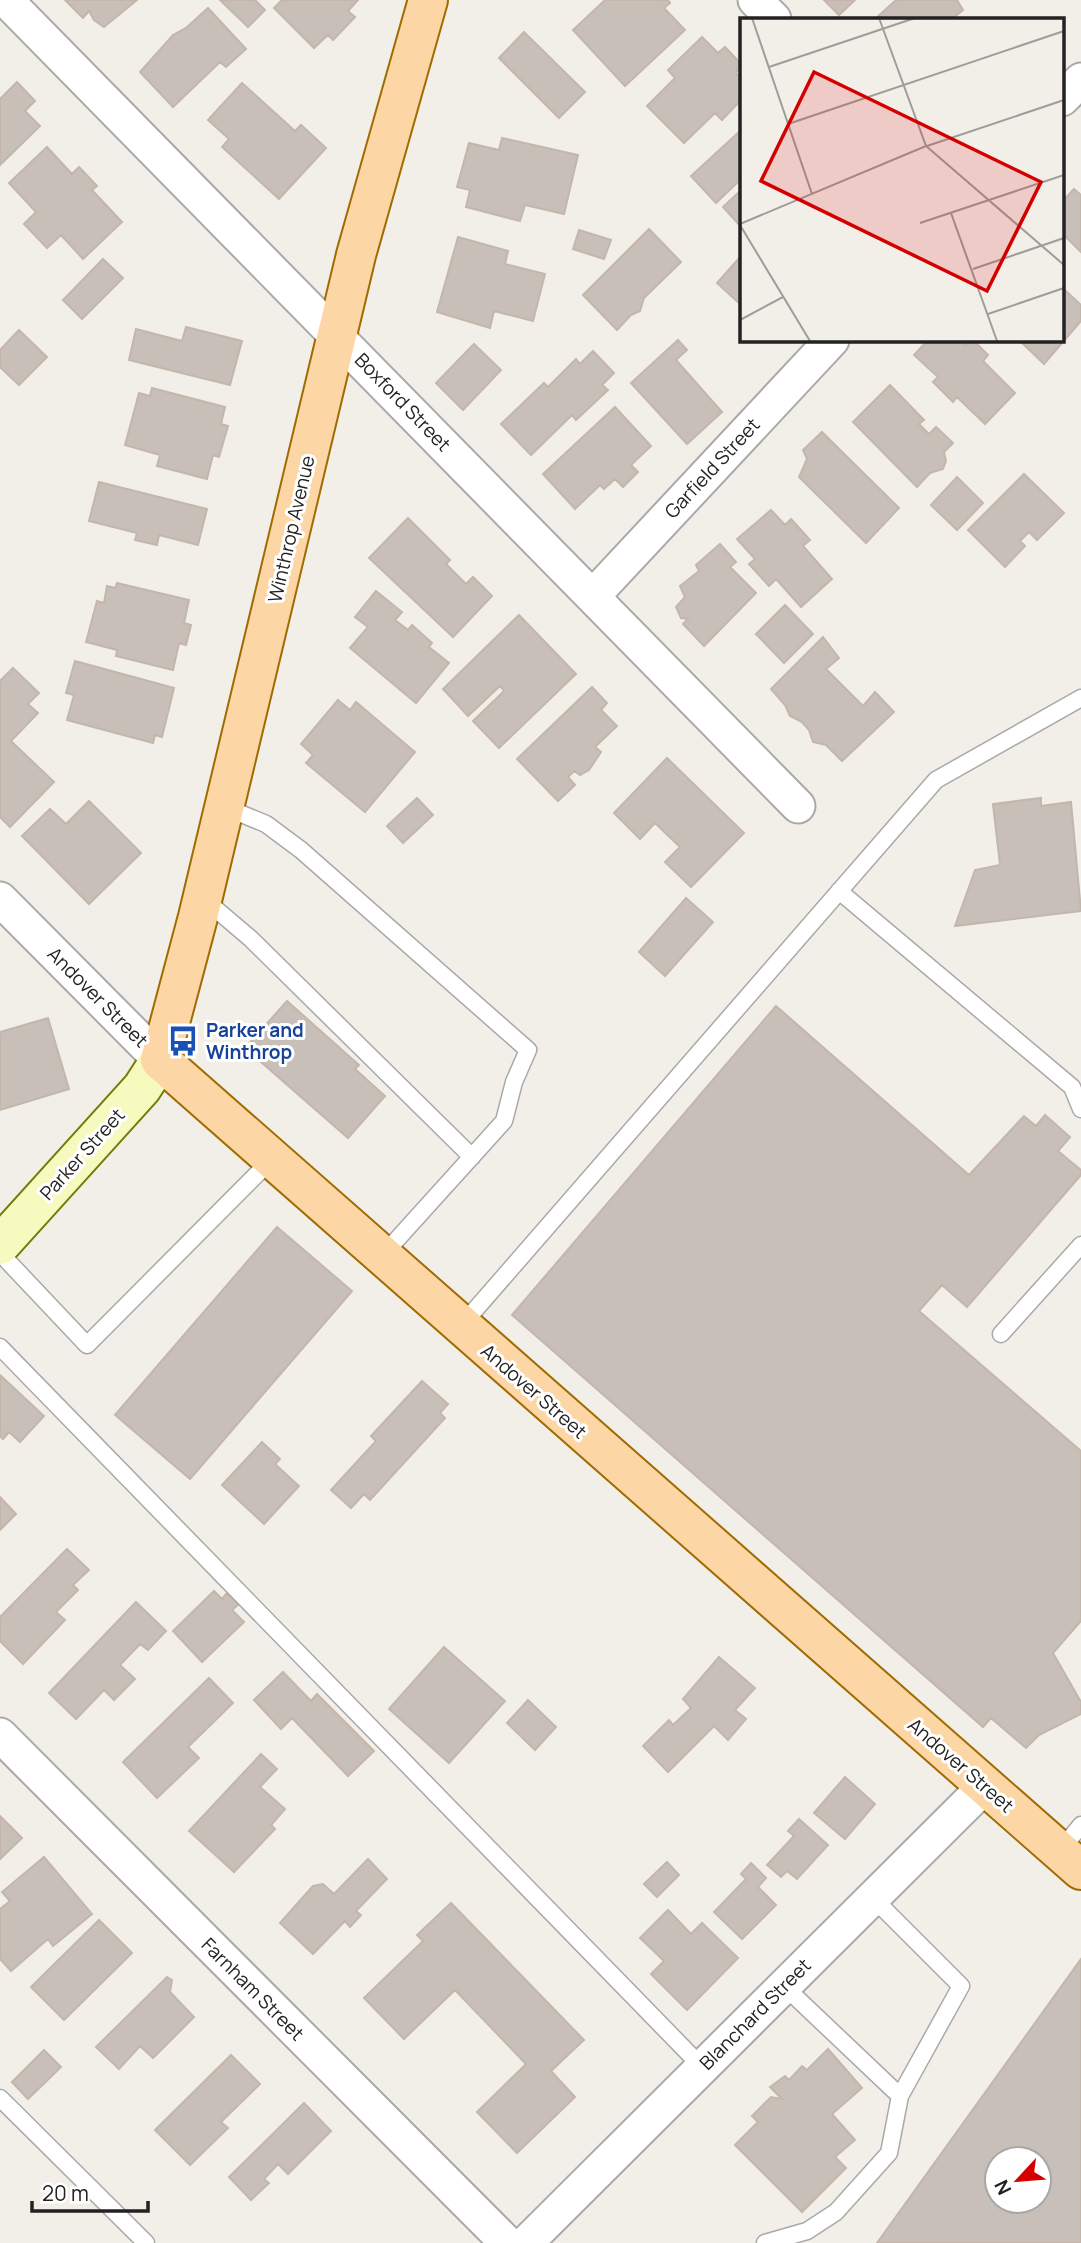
<svg xmlns="http://www.w3.org/2000/svg" width="1081" height="2243" viewBox="0 0 1081 2243" font-family="Manrope,sans-serif">
<rect width="100%" height="100%" fill="#f2efe9"/>
<path fill="#c7bfb8" stroke="#c4b6ab" stroke-width="2" fill-rule="evenodd" d="M 65,0 L 137,0 L 104,27 L 94,20 L 89,11 L 83,18 Z
M 220,0 L 255,0 L 265,10 L 248,27 Z
M 282,0 L 358,0 L 348,11 L 355,17 L 333,40 L 328,35 L 314,48 L 274,8 Z
M 605,0 L 668,0 L 670,3 L 664,8 L 685,30 L 625,86 L 573,30 Z
M 824,0 L 855,0 L 839,15 Z
M 896,0 L 957,0 L 963,10 L 952,19 L 875,19 Z
M 208,8 L 246,49 L 226,67 L 220,62 L 173,107 L 140,72 L 173,35 L 186,28 Z
M 524,32 L 585,92 L 559,118 L 499,58 Z
M 702,37 L 718,53 L 725,47 L 741,64 L 736,73 L 741,79 L 741,100 L 722,120 L 715,113 L 684,143 L 647,106 L 675,78 L 668,70 Z
M 17,82 L 35,101 L 25,111 L 40,126 L 0,165 L 0,99 Z
M 242,83 L 295,131 L 301,125 L 326,148 L 279,199 L 222,147 L 229,139 L 208,120 Z
M 741,130 L 741,179 L 716,203 L 691,176 Z
M 502,138 L 578,155 L 564,214 L 525,205 L 520,221 L 466,207 L 470,190 L 457,187 L 469,143 L 499,150 Z
M 47,147 L 72,174 L 79,167 L 97,186 L 92,190 L 122,222 L 83,259 L 61,235 L 47,248 L 24,224 L 36,212 L 9,183 Z
M 1074,189 L 1081,195 L 1081,252 L 1062,233 L 1062,202 Z
M 741,190 L 741,227 L 723,207 Z
M 649,229 L 681,262 L 644,298 L 640,311 L 631,315 L 617,330 L 583,295 Z
M 579,230 L 611,240 L 604,259 L 573,249 Z
M 458,237 L 508,251 L 505,264 L 545,274 L 533,321 L 494,311 L 490,328 L 437,312 Z
M 741,256 L 741,305 L 717,283 Z
M 103,259 L 123,278 L 82,319 L 63,300 Z
M 1062,291 L 1066,291 L 1081,305 L 1081,321 L 1044,364 L 1019,340 L 1062,340 Z
M 186,327 L 242,341 L 230,385 L 129,360 L 136,329 L 182,341 Z
M 19,330 L 47,357 L 19,385 L 0,367 L 0,350 Z
M 678,340 L 687,350 L 676,360 L 722,412 L 687,444 L 631,383 Z
M 928,340 L 960,340 L 965,345 L 973,340 L 988,355 L 983,361 L 1015,393 L 985,424 L 957,397 L 953,402 L 933,382 L 938,377 L 914,355 Z
M 474,344 L 501,370 L 463,410 L 436,383 Z
M 593,351 L 614,373 L 602,385 L 608,390 L 576,420 L 572,415 L 531,455 L 501,424 L 544,383 L 548,387 L 576,359 L 580,364 Z
M 890,385 L 924,420 L 919,424 L 929,434 L 936,427 L 953,443 L 944,452 L 946,461 L 943,469 L 930,473 L 917,487 L 853,422 Z
M 152,388 L 225,407 L 221,424 L 228,426 L 219,457 L 213,455 L 207,479 L 157,466 L 160,455 L 125,445 L 139,393 L 150,396 Z
M 615,407 L 651,446 L 631,465 L 638,472 L 623,487 L 615,479 L 604,489 L 600,485 L 575,509 L 543,474 Z
M 822,432 L 899,508 L 866,543 L 799,477 L 807,459 L 803,450 Z
M 1024,474 L 1064,513 L 1037,540 L 1029,532 L 1020,541 L 1025,546 L 1005,567 L 968,530 Z
M 957,477 L 983,503 L 957,530 L 931,505 Z
M 99,482 L 207,509 L 198,545 L 159,535 L 157,545 L 135,540 L 137,533 L 89,521 Z
M 771,510 L 785,525 L 791,519 L 810,540 L 803,546 L 832,579 L 801,607 L 776,579 L 769,586 L 749,564 L 755,559 L 737,539 Z
M 408,518 L 450,560 L 446,564 L 466,584 L 473,577 L 492,596 L 453,637 L 369,558 Z
M 720,544 L 736,562 L 730,567 L 756,593 L 704,646 L 683,624 L 688,619 L 681,618 L 676,607 L 685,597 L 680,586 L 699,571 L 696,565 Z
M 117,583 L 189,600 L 184,623 L 191,625 L 186,645 L 179,643 L 173,670 L 116,656 L 117,650 L 86,642 L 97,601 L 104,603 L 107,586 L 115,588 Z
M 376,591 L 402,612 L 395,620 L 408,630 L 412,625 L 432,643 L 429,647 L 449,663 L 416,703 L 350,648 L 368,627 L 355,617 Z
M 785,605 L 813,634 L 784,663 L 756,634 Z
M 519,615 L 576,674 L 499,748 L 473,721 L 504,691 L 500,686 L 468,716 L 443,689 Z
M 823,637 L 839,658 L 826,669 L 863,706 L 875,692 L 894,712 L 842,761 L 826,745 L 813,742 L 809,730 L 802,722 L 790,716 L 785,705 L 771,689 Z
M 75,661 L 174,688 L 162,737 L 155,735 L 153,743 L 67,720 L 74,695 L 66,693 Z
M 13,668 L 39,693 L 28,704 L 38,713 L 11,741 L 54,782 L 10,827 L 0,817 L 0,681 Z
M 592,687 L 607,703 L 601,710 L 617,726 L 595,747 L 601,752 L 589,770 L 580,775 L 574,771 L 568,777 L 575,785 L 558,801 L 517,759 Z
M 338,700 L 350,710 L 356,702 L 415,752 L 365,812 L 306,763 L 313,755 L 301,744 Z
M 667,758 L 744,833 L 691,887 L 665,862 L 680,847 L 655,823 L 640,839 L 614,813 Z
M 417,798 L 433,815 L 403,843 L 387,826 Z
M 1041,798 L 1041,806 L 1071,802 L 1081,911 L 955,926 L 975,870 L 1000,865 L 993,804 Z
M 89,801 L 141,853 L 89,904 L 22,836 L 50,809 L 66,824 Z
M 686,898 L 713,922 L 665,976 L 639,952 Z
M 287,1001 L 359,1065 L 355,1069 L 385,1096 L 348,1138 L 245,1048 Z
M 776,1006 L 969,1175 L 1024,1116 L 1036,1126 L 1045,1115 L 1070,1137 L 1058,1151 L 1081,1170 L 1081,1175 L 967,1307 L 942,1285 L 919,1311 L 1081,1451 L 1081,1621 L 1053,1653 L 1081,1702 L 1081,1714 L 1039,1735 L 1026,1748 L 991,1718 L 983,1727 L 512,1315 Z
M 48,1018 L 69,1089 L 0,1110 L 0,1032 Z
M 277,1227 L 352,1291 L 190,1479 L 115,1415 Z
M 0,1375 L 44,1416 L 20,1442 L 9,1432 L 3,1439 L 0,1436 Z
M 422,1381 L 448,1404 L 440,1413 L 445,1418 L 370,1500 L 364,1494 L 351,1508 L 331,1490 L 376,1441 L 371,1436 Z
M 262,1442 L 280,1459 L 275,1464 L 299,1486 L 264,1524 L 222,1485 Z
M 0,1497 L 16,1514 L 0,1530 Z
M 67,1549 L 89,1570 L 73,1585 L 78,1590 L 56,1612 L 65,1620 L 23,1664 L 0,1641 L 0,1617 Z
M 214,1591 L 222,1599 L 227,1593 L 239,1604 L 232,1610 L 244,1622 L 202,1662 L 173,1631 Z
M 136,1602 L 166,1631 L 148,1650 L 140,1644 L 120,1665 L 135,1679 L 114,1700 L 104,1690 L 76,1719 L 49,1693 Z
M 444,1647 L 505,1701 L 449,1763 L 389,1709 Z
M 719,1657 L 755,1688 L 735,1710 L 746,1719 L 728,1740 L 714,1726 L 668,1772 L 643,1746 L 669,1720 L 673,1725 L 691,1708 L 683,1699 Z
M 283,1672 L 311,1701 L 317,1694 L 374,1751 L 348,1776 L 292,1718 L 281,1729 L 254,1700 Z
M 209,1678 L 233,1703 L 188,1747 L 199,1758 L 157,1798 L 123,1762 Z
M 528,1700 L 556,1727 L 535,1750 L 507,1723 Z
M 261,1754 L 277,1769 L 260,1787 L 285,1809 L 271,1825 L 275,1829 L 234,1872 L 189,1831 Z
M 845,1777 L 875,1804 L 845,1839 L 814,1813 Z
M 0,1816 L 22,1838 L 0,1859 Z
M 799,1819 L 828,1845 L 797,1879 L 787,1871 L 781,1877 L 767,1865 L 794,1836 L 788,1831 Z
M 44,1857 L 92,1914 L 53,1946 L 48,1939 L 11,1971 L 0,1959 L 0,1909 L 10,1901 L 2,1892 Z
M 368,1859 L 387,1879 L 356,1911 L 361,1915 L 350,1927 L 345,1921 L 313,1954 L 280,1923 L 313,1886 L 323,1884 L 334,1894 Z
M 667,1862 L 679,1875 L 657,1897 L 644,1884 Z
M 751,1863 L 766,1878 L 758,1887 L 776,1905 L 742,1939 L 714,1912 L 746,1879 L 741,1874 Z
M 451,1903 L 584,2040 L 551,2071 L 575,2097 L 517,2153 L 477,2112 L 526,2064 L 455,1990 L 404,2039 L 364,1998 L 423,1941 L 417,1935 Z
M 668,1910 L 691,1934 L 702,1923 L 738,1958 L 687,2010 L 651,1974 L 664,1961 L 640,1938 Z
M 99,1920 L 132,1953 L 64,2020 L 31,1987 Z
M 1081,1959 L 1081,2243 L 877,2243 ZM 997,2159 L 1039,2159 L 1039,2201 L 997,2201 Z
M 167,1977 L 172,1980 L 170,1992 L 194,2017 L 153,2058 L 140,2046 L 119,2069 L 96,2047 Z
M 828,2049 L 862,2088 L 832,2114 L 855,2140 L 835,2157 L 846,2168 L 802,2212 L 735,2145 L 758,2122 L 752,2116 L 771,2097 L 782,2099 L 770,2087 L 785,2076 L 789,2080 L 802,2066 L 807,2070 Z
M 44,2050 L 61,2067 L 28,2099 L 12,2082 Z
M 231,2055 L 260,2084 L 221,2122 L 228,2128 L 190,2165 L 155,2130 Z
M 304,2103 L 331,2131 L 288,2174 L 278,2164 L 264,2179 L 269,2183 L 251,2200 L 229,2177 Z"/>
<g fill="none" stroke-linecap="round" stroke-linejoin="round">
<g stroke="#a9a9a9" stroke-width="19">
<path id="service" d="M 225,807 L 266,824 L 301,850 L 528,1050 L 514,1082 L 504,1121 L 382,1256
M 839,891 L 1072,1087 L 1081,1109
M 204,899 L 251,939 L 472,1157
M 0,1253 L 87,1345 L 272,1159
M 461,1326 L 936,780 L 1081,698
M 1001,1334 L 1081,1245
M 0,1347 L 702,2067
M 1060,1851 L 1081,1825
M 784,1986 L 900,2096
M 0,2098 L 146,2243
M 765,2243 L 807,2231 L 836,2212 L 889,2153 L 900,2096 L 961,1986 L 873,1898"/>
</g>
<g stroke="#a9a9a9" stroke-width="37">
<path id="minor" d="M 6,0 L 798,806
M 755,0 L 774,19
M 1062,99 L 1081,80
M 593,596 L 832,340
M 0,899 L 160,1060
M 0,1735 L 507,2243
M 526,2243 L 985,1786"/>
</g>
<g stroke="#707d05" stroke-width="42">
<path id="secondary" d="M 0,1245 L 142,1088 L 160,1060"/>
</g>
<g stroke="#a06b00" stroke-width="42">
<path id="primary" d="M 428,0 L 356,255 L 198,917 L 160,1060 L 1081,1870"/>
</g>
<use href="#service" stroke="#fff" stroke-width="16"/>
<use href="#minor" stroke="#fff" stroke-width="33"/>
<use href="#secondary" stroke="#f7fabf" stroke-width="38"/>
<use href="#primary" stroke="#fcd6a4" stroke-width="38"/>
</g>
<defs>
<g id="bus-bare" transform="scale(2.415)"><path d="M-5-6H5V4H4V6H2V4H-2V6H-4V4H-5ZM-3.5-4V0h7V-4ZM-3.5 1.2v1.5H-2V1.2ZM2 1.2v1.5H3.5V1.2Z" fill="#1a4fb4" stroke="#fff" stroke-width="2.5" paint-order="stroke"/></g>
</defs>
<g fill-rule="evenodd">
<use href="#bus-bare" x="183" y="1041"/>
</g>
<g text-anchor="middle" dominant-baseline="central" stroke-width="6" stroke-linejoin="round" paint-order="stroke">
<g font-size="19" fill="#222" stroke="#fff">
<text transform="translate(403 402) rotate(46)">Boxford Street</text>
<text transform="translate(712 468) rotate(-47)">Garfield Street</text>
<text transform="translate(291 529) rotate(-77)">Winthrop Avenue</text>
<text transform="translate(98 997) rotate(45)">Andover Street</text>
<text transform="translate(82 1154) rotate(-48)">Parker Street</text>
<text transform="translate(534 1391) rotate(41)">Andover Street</text>
<text transform="translate(961 1765) rotate(41)">Andover Street</text>
<text transform="translate(253 1989) rotate(45)">Farnham Street</text>
<text transform="translate(755 2014) rotate(-45)">Blanchard Street</text>
</g>
<g font-size="19" font-weight="bold" fill="#164399" stroke="#fff" text-anchor="start">
<text x="206" y="1030">Parker and<tspan x="206" dy="22">Winthrop</tspan></text>
</g>
</g>
<g transform="translate(740 18)">
<rect width="324" height="324" fill="#f2efe9"/>
<path fill="none" stroke="#9f9d99" stroke-width="2" d="M 12,0 L 72,176M 139,0 L 186,128 L 324,247M 29,49 L 175,0M 48,106 L 324,13M 187,128 L 324,82M 211,195 L 257,323M 180,205 L 324,157M 0,206 L 186,128M 0,207 L 70,323M 233,251 L 324,220M 248,296 L 324,270M 0,302 L 43,279"/>
<path fill="#d40000" fill-opacity="0.15" stroke="#d40000" stroke-width="3.5" d="M 74,54 L 301,164 L 247,273 L 21,163 Z"/>
<rect width="324" height="324" fill="none" stroke="#222" stroke-width="3.5"/>
</g>
<g transform="translate(1018 2180) rotate(244)"><circle r="33" fill="#ffffff" stroke="#a7a7a7" stroke-width="2"/>
<path d="M0-5L12 26L0 18L-12 26Z" fill="#d40000"/>
<text y="-10" font-size="19" font-weight="bold" text-anchor="middle" fill="#222222">N</text>
</g>
<path d="M32 2201v10h116v-10" fill="none" stroke="#222222" stroke-width="3.5"/>
<text x="42" y="2201" font-size="21" fill="#222222" stroke="#ffffff" stroke-width="5" paint-order="stroke">20 m</text>
</svg>
